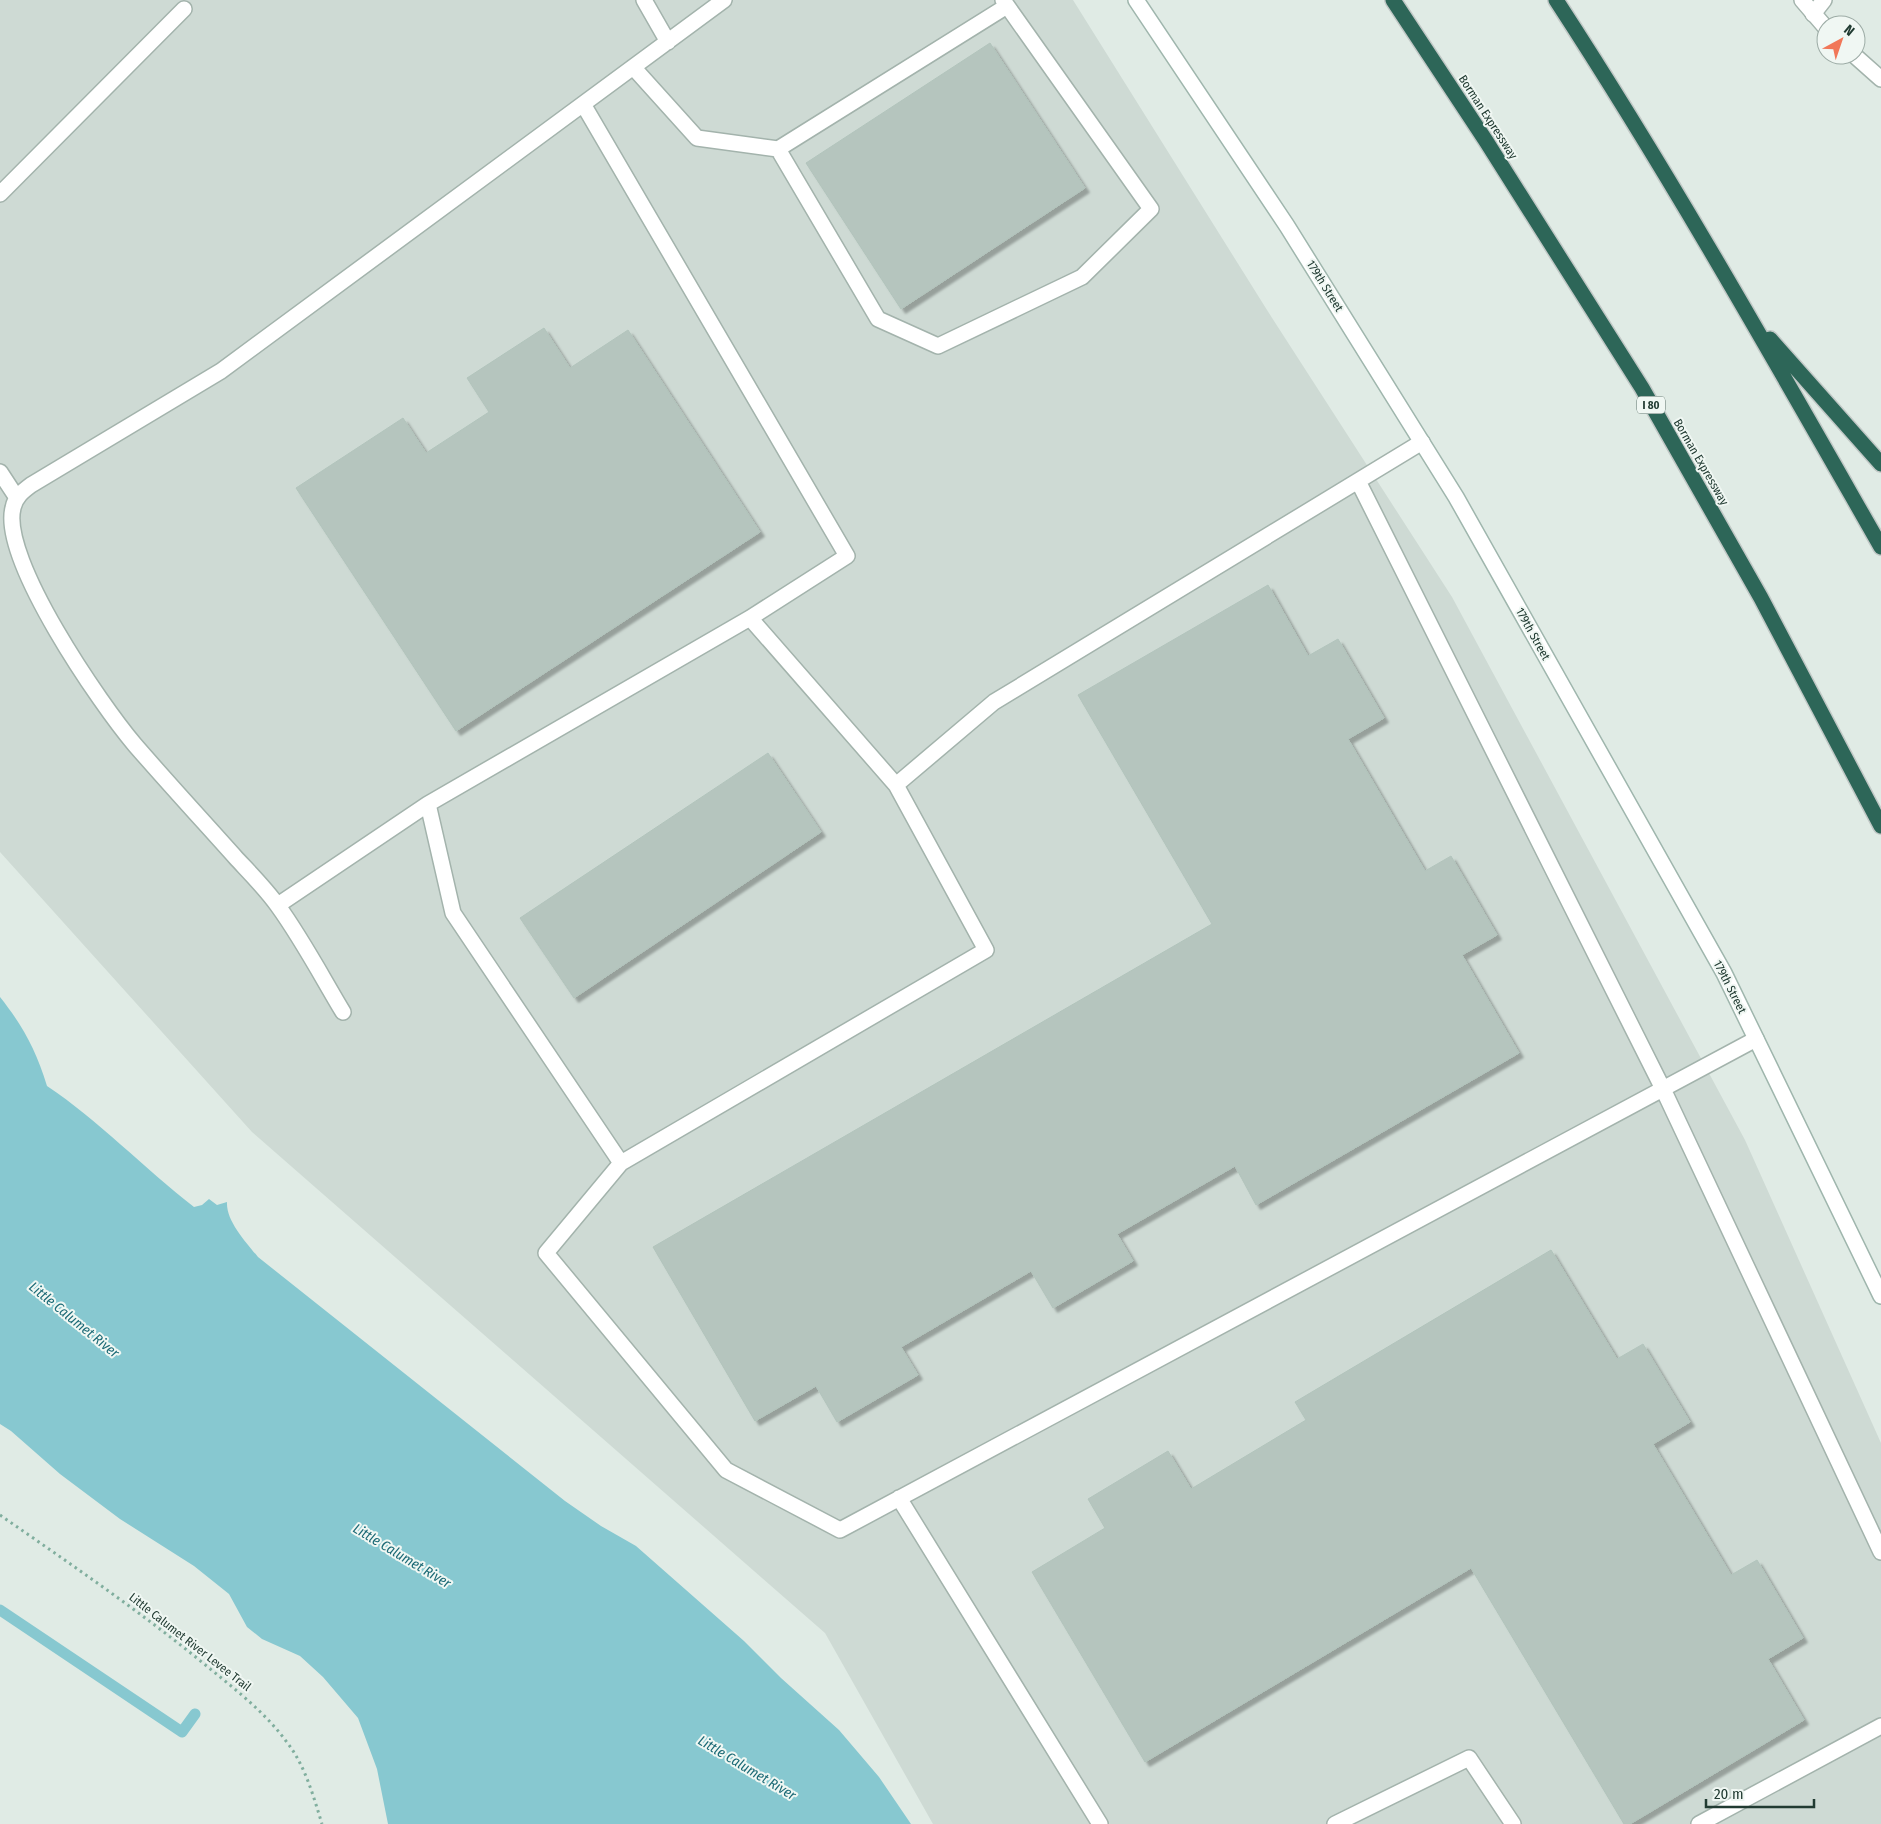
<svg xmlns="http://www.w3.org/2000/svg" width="1881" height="1824" viewBox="0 0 1881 1824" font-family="'Fira Sans Condensed',sans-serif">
<defs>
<filter id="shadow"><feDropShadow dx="4.5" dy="4.5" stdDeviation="1" flood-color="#0004"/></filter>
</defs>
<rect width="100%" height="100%" fill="#e0ebe5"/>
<path fill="#cedad4" d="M 0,0 L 1073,0 L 1267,310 L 1452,597 L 1745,1140 L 1881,1443 L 1881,1824 L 933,1824 L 825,1633 L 252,1132 L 0,852 Z"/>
<path fill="#87c8d0" d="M 0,997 C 23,1026 36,1050 47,1086 C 98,1120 144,1168 194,1207 L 202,1205 L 209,1199 L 217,1205 L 227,1202 C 226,1221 246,1242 258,1257 L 565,1501 L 601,1526 L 636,1546 L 744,1641 L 781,1678 L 839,1730 L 879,1777 L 911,1824 L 388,1824 L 377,1769 L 358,1718 L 323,1677 L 300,1656 L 262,1639 L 247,1627 L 229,1594 L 194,1566 L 120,1519 L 60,1474 L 11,1431 L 0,1424 Z"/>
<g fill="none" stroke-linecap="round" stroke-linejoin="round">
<path stroke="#87c8d0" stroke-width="11" d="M 0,1610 L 182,1732 L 195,1714"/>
</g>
<path fill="#b5c5be" stroke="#b2c4bc" filter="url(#shadow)" d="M 990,43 L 1085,188 L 901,309 L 806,163 Z
M 544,328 L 570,368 L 628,330 L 760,532 L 456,731 L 296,488 L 403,418 L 426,453 L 489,412 L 467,378 Z
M 1268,585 L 1308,656 L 1338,639 L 1384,718 L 1348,739 L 1425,871 L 1451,856 L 1497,935 L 1462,955 L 1519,1053 L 1256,1205 L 1235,1166 L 1117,1234 L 1133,1261 L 1053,1308 L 1031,1271 L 901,1347 L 918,1375 L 837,1422 L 816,1386 L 755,1421 L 653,1247 L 1212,924 L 1078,695 Z
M 768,753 L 821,832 L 574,998 L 520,918 Z
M 1551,1250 L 1617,1359 L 1643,1344 L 1690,1422 L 1653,1444 L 1731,1575 L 1757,1560 L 1803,1638 L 1768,1659 L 1804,1720 L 1630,1824 L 1624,1824 L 1471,1568 L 1145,1762 L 1032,1572 L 1105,1528 L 1088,1499 L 1168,1451 L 1191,1489 L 1306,1420 L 1295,1402 Z"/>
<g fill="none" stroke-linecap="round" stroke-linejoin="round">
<g stroke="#a3b3ac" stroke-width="18">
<path id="lane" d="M 644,0 L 668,42
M 1813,14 L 1824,0
M 633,67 L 697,138 L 778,149 L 1007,6
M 583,104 L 847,556 L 750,618 L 428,804 L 453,913 L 621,1163 L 986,950 L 896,785 L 994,702 L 1422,442
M 778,149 L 878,319 L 938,346 L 1082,277 L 1151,209 L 1003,0
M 0,194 L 184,9
M 0,472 L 17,498
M 1358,481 L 1663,1089 L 1881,1552
M 750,618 L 896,785
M 278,905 L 428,804
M 343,1012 C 322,977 302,939 278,906 C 266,889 250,873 236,858 C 202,820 168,783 135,745 C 101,705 0,559 13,508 C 15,497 23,491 31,485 L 221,371 L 724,0
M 621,1163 L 546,1253 L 726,1470 L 840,1530 L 1756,1039
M 899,1498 L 1100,1824
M 1335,1824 L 1469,1758 L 1513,1824
M 1699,1824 L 1881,1726"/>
</g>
<g stroke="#a3b3ac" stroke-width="18">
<path id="street" d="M 1802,0 L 1826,28
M 1854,55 L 1881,79"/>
</g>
<g stroke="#9fb6ad" stroke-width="18">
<path id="secondary" d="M 1136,0 L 1287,226 L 1456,497 L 1724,973 L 1881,1296"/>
</g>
<g stroke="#c1c8c6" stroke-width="18">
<path id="highway" d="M 1393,0 L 1486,141 L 1642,388 L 1761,598 L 1881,826
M 1556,0 C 1672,178 1776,363 1881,547
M 1770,339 L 1881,464"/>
</g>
<path stroke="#80ae9e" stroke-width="3" stroke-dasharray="2.5 4" stroke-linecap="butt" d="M 0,1515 C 69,1563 138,1610 203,1663 C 232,1687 263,1710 286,1741 C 305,1765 313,1795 322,1824"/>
<use href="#lane" stroke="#fff" stroke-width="15"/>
<use href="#street" stroke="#fff" stroke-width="15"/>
<use href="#secondary" stroke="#fff" stroke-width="15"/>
<use href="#highway" stroke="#2d6658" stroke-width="15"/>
</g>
<g text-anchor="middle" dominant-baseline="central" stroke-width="4" stroke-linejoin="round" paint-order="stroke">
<rect fill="#f0f7f3" stroke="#5f736c" stroke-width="1" x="1637" y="396.5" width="28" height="17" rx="4"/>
<g font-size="11" font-weight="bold" fill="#213b32">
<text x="1651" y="405">I 80</text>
</g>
<g font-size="12" fill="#213b32" stroke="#f0f7f3">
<text transform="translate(1488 117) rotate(57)">Borman Expressway</text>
<text transform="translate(1325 286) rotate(58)">179th Street</text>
<text transform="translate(1701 462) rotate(60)">Borman Expressway</text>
<text transform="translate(1533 634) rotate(61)">179th Street</text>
<text transform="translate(1730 987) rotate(63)">179th Street</text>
<text transform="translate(190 1642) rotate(38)">Little Calumet River Levee Trail</text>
</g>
<g font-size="14" font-style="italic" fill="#1c6a76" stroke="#f0f7f3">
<text transform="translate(74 1320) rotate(39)">Little Calumet River</text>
<text transform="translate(402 1556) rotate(31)">Little Calumet River</text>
<text transform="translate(747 1768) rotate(31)">Little Calumet River</text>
</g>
</g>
<g transform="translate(1841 40) rotate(40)"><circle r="24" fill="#f0f7f3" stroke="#9daca6"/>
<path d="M0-4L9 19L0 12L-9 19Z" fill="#f17758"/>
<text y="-8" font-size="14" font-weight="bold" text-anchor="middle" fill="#213b32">N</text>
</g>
<path d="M1706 1799v8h108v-8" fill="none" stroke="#213b32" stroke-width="2.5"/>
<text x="1714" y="1799" font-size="15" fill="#213b32" stroke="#f0f7f3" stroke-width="4" paint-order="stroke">20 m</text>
</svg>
